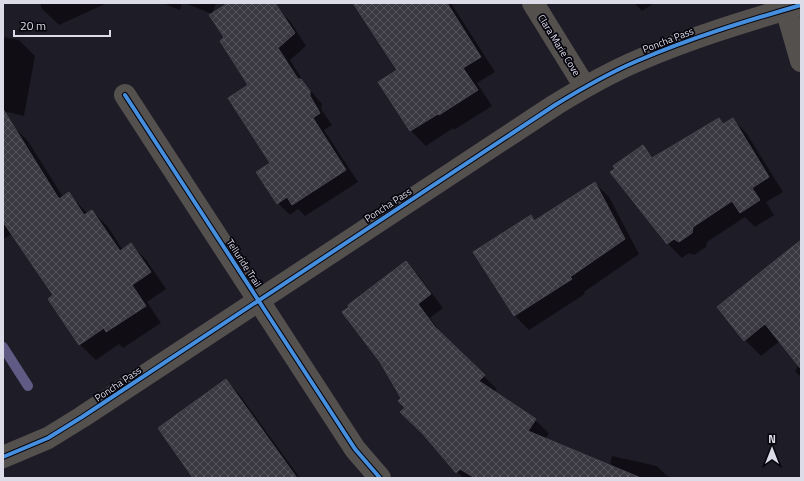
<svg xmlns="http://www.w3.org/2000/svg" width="804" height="481" viewBox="0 0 804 481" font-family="'Titillium Web',sans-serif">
<defs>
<pattern id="building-cross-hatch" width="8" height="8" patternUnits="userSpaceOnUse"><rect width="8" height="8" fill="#3a3942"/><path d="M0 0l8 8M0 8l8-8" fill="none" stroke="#56555d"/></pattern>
</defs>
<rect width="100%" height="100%" fill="#1e1c27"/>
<path fill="#0007" d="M 40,3 L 107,3 L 59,25 L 42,9 Z
M 162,3 L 182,3 L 180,10 Z
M 185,3 L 216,3 L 212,14 Z
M 230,3 L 275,3 L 281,12 L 290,21 L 306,46 L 290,60 L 305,84 L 322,104 L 321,109 L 332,125 L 324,130 L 358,182 L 305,216 L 298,209 L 290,215 L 278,203 L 272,163 L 249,85 L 226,38 Z
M 354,3 L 451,3 L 495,72 L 477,83 L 492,106 L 454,130 L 453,128 L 426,146 L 411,131 L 380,83 L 399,70 Z
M 634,3 L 654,3 L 642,11 Z
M 3,37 L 19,40 L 35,56 L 24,116 L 3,111 Z
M 719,119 L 724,124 L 733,119 L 747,134 L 783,192 L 766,202 L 774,215 L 755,227 L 745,217 L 707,242 L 706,247 L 694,255 L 689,253 L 682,258 L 668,244 L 611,173 L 643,147 L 654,158 Z
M 12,125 L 28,141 L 63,197 L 68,193 L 88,214 L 92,211 L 108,227 L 123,250 L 131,244 L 147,261 L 166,289 L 147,302 L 161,323 L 123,348 L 119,344 L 96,360 L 79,344 L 54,296 L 12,234 L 3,239 L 3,131 Z
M 595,183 L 609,197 L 639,254 L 584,292 L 585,294 L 529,330 L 515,316 L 474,252 L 531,217 L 535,221 Z
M 801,242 L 801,377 L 795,371 L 799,365 L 780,341 L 761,356 L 745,340 L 719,307 Z
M 406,263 L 419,276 L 443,308 L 430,318 L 446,340 L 497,389 L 494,392 L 535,420 L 549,433 L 545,439 L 610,466 L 612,456 L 657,466 L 667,476 L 674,478 L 463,478 L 427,437 L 406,408 L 402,398 Z
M 226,380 L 239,394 L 300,478 L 195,478 Z"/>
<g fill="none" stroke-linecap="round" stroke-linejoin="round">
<path stroke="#605b85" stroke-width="10" d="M 3,347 L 28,386"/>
</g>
<path fill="url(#building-cross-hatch)" stroke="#47454f" d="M 228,3 L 275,3 L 295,33 L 278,48 L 298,79 L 301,79 L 310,91 L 310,96 L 320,113 L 313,118 L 346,170 L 292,205 L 287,197 L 277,204 L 256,172 L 270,163 L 228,98 L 248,85 L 220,41 L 224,37 L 209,15 Z
M 353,3 L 447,3 L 481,57 L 463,68 L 478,90 L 439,115 L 438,114 L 410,131 L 378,82 L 397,70 Z
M 3,109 L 59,199 L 69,192 L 84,215 L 92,210 L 120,251 L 131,243 L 151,272 L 132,285 L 146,306 L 106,332 L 104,328 L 79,345 L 48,299 L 53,295 L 3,222 Z
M 719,118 L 723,124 L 733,118 L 769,177 L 752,188 L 760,200 L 740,213 L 732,201 L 693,227 L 692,233 L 679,242 L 674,239 L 667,244 L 610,172 L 615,169 L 613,166 L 643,145 L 652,158 Z
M 595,182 L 625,239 L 570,277 L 572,279 L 514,316 L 473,252 L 531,215 L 534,221 Z
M 801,240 L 801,369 L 765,324 L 744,341 L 717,307 Z
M 406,261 L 431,294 L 418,304 L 435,327 L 485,375 L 479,381 L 536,419 L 528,431 L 641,478 L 475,478 L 460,469 L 456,473 L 423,434 L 400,412 L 405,408 L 398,401 L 401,398 L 380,362 L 342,312 L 349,307 L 348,305 Z
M 226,379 L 246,407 L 297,478 L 193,478 L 158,428 Z"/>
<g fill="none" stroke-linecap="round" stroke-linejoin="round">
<path stroke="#53504e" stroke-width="22" d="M 533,3 L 585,87
M 786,9 L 801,61
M 125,95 L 355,449 L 380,478
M 3,457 L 48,438 L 82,417 L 555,105 C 581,89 609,73 637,61 C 690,38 746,21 801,5"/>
<g stroke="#06050d" stroke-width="6">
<path id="cycleway" d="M 125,95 L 355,449 L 380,478
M 3,457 L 48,438 L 82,417 L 555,105 C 581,89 609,73 637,61 C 690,38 746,21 801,5"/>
</g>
<use href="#cycleway" stroke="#468fdf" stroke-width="4"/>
</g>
<g text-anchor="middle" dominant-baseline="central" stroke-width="3.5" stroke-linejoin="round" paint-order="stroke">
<g font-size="10" fill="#dcdbe8" stroke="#06050d">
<text transform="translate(668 40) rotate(-21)">Poncha Pass</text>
<text transform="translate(559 45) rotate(58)">Clara Marie Cove</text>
<text transform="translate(388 205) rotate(-33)">Poncha Pass</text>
<text transform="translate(244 263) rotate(57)">Telluride Trail</text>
<text transform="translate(118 384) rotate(-34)">Poncha Pass</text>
</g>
</g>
<rect width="804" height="481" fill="none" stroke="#dcdbe8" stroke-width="8"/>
<g transform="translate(772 449)" stroke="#06050d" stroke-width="3" paint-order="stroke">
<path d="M0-3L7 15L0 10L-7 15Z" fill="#dcdbe8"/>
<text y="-6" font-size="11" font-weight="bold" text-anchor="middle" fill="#dcdbe8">N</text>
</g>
<path d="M14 30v6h96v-6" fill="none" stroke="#dcdbe8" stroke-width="2"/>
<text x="20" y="30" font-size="12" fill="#dcdbe8" stroke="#06050d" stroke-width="3" paint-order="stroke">20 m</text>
</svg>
